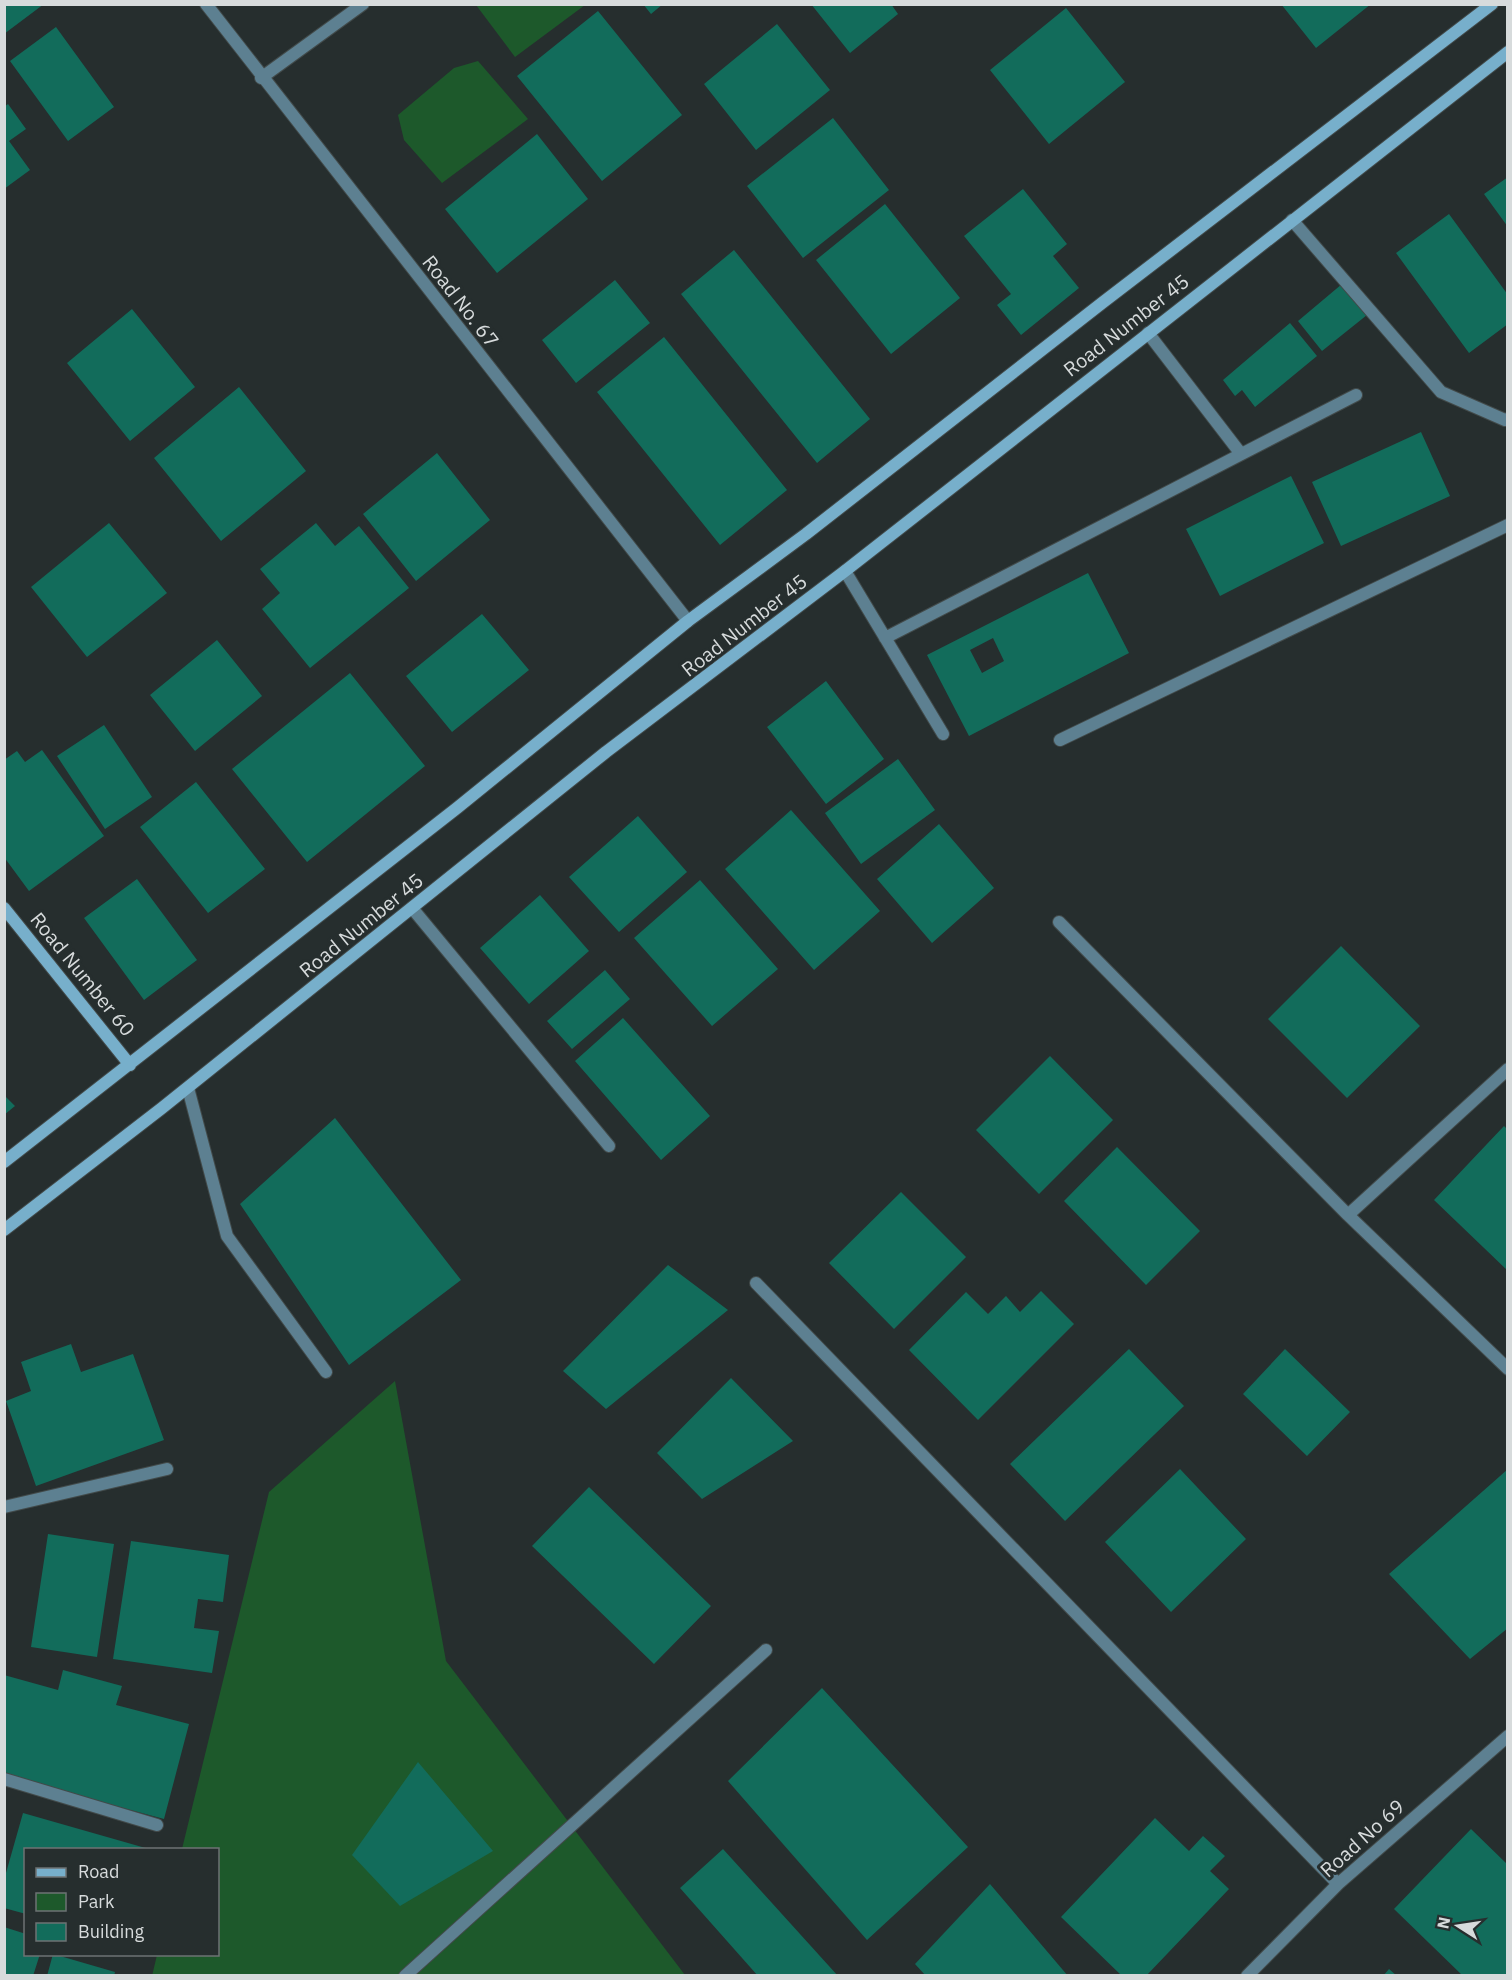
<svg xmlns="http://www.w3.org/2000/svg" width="1512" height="1980" viewBox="0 0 1512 1980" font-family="'IBM Plex Sans',sans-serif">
<rect width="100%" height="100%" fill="#262e2e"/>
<path fill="#1d592b" d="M 476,5 L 585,5 L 515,57 Z
M 478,61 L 528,119 L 442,183 L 404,140 L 398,115 L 454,68 Z
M 395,1381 L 446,1661 L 685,1975 L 152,1976 L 157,1955 L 218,1954 L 218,1850 L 182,1849 L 269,1492 Z"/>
<path fill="#126c5b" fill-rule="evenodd" d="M 4,4 L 44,4 L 4,34 Z
M 643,4 L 663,4 L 651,14 Z
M 811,4 L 891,4 L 898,14 L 850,53 Z
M 1281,4 L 1371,4 L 1316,48 Z
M 1066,8 L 1125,82 L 1049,144 L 990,70 Z
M 598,11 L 682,115 L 602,181 L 517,76 Z
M 777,24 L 830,90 L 756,150 L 704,84 Z
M 56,27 L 114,107 L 68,141 L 10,61 Z
M 8,104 L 26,129 L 9,141 L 30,170 L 4,189 L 4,107 Z
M 833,118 L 889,190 L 803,258 L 747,186 Z
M 537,134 L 588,199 L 497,273 L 445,209 Z
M 1508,177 L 1508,227 L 1484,194 Z
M 1023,189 L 1067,244 L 1053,256 L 1079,288 L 1021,335 L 997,305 L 1011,294 L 964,236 Z
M 885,204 L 960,298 L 891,354 L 816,260 Z
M 1449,214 L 1508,295 L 1508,324 L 1469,353 L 1396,253 Z
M 734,250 L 870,419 L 817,463 L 681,294 Z
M 615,280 L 650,323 L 576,383 L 542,340 Z
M 1342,284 L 1367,315 L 1322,351 L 1298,321 Z
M 132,309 L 195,387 L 130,441 L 67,363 Z
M 1290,323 L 1317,356 L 1255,407 L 1242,390 L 1235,396 L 1223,380 Z
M 664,337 L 787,490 L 720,545 L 597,392 Z
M 239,387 L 306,471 L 221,541 L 154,458 Z
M 1421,432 L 1450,496 L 1341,546 L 1312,482 Z
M 437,453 L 490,520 L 416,581 L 363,514 Z
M 1291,476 L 1324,543 L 1220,596 L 1186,529 Z
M 109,523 L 167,593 L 87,657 L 31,587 Z
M 316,523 L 335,546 L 359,526 L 409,588 L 310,668 L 262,609 L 280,593 L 260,569 Z
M 1088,573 L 1129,653 L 969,736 L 927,655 ZM 993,638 L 1004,661 L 982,673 L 970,650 Z
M 482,614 L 529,670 L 452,732 L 406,676 Z
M 217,640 L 262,696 L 195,751 L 150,695 Z
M 350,673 L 425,766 L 307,862 L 232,769 Z
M 826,681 L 884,759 L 826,804 L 767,727 Z
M 104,725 L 152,797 L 105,829 L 57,756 Z
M 42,750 L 104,836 L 29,891 L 4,857 L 4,760 L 17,751 L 25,762 Z
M 898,759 L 935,810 L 861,864 L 825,813 Z
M 196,782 L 265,869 L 208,913 L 140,827 Z
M 791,810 L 880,911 L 814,970 L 725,869 Z
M 638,816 L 687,872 L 619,932 L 569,877 Z
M 939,824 L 994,888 L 932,943 L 877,879 Z
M 137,879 L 197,960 L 144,1000 L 84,918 Z
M 700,880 L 778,969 L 712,1026 L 634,938 Z
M 540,895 L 589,951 L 529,1004 L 480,948 Z
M 1341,946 L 1420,1026 L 1347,1098 L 1268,1019 Z
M 605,970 L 630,999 L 572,1049 L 547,1021 Z
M 623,1018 L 710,1116 L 661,1160 L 575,1061 Z
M 1050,1056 L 1113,1120 L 1039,1194 L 976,1130 Z
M 4,1095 L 15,1106 L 4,1115 Z
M 335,1118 L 461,1280 L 349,1365 L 240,1204 Z
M 1504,1126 L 1508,1130 L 1508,1271 L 1434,1200 Z
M 1117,1147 L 1200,1231 L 1146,1285 L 1064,1201 Z
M 901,1192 L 966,1257 L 894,1329 L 829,1263 Z
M 668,1265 L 728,1310 L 606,1409 L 563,1371 Z
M 1041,1291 L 1074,1324 L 978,1420 L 909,1350 L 966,1292 L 988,1314 L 1006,1296 L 1020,1312 Z
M 71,1344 L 81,1372 L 133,1354 L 164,1440 L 36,1486 L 6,1401 L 31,1391 L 21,1362 Z
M 1129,1349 L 1184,1406 L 1065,1521 L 1010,1464 Z
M 1285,1349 L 1350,1412 L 1307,1456 L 1243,1394 Z
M 731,1378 L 793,1441 L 702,1499 L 657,1453 Z
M 1180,1469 L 1246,1539 L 1171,1612 L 1105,1542 Z
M 1508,1469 L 1508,1628 L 1470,1659 L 1389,1574 Z
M 589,1487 L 711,1606 L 654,1664 L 532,1546 Z
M 48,1534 L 114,1544 L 97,1657 L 31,1647 Z
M 131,1541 L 229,1555 L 223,1602 L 198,1599 L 194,1628 L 219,1631 L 212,1673 L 113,1659 Z
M 63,1670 L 122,1686 L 116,1705 L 189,1724 L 164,1819 L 4,1776 L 4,1675 L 58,1690 Z
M 822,1688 L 968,1847 L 867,1940 L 728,1781 Z
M 418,1762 L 493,1851 L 400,1906 L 352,1855 Z
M 23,1813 L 149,1849 L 149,1850 L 26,1850 L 26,1914 L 4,1908 L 4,1880 Z
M 1155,1818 L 1189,1851 L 1203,1836 L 1225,1856 L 1210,1871 L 1229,1889 L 1146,1976 L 1122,1976 L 1061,1917 Z
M 1471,1829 L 1508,1865 L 1508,1976 L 1463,1976 L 1394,1909 Z
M 723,1849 L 838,1976 L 758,1976 L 680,1888 Z
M 990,1884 L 1068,1976 L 926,1976 L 915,1964 Z
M 4,1927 L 26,1934 L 26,1954 L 40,1954 L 33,1976 L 4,1976 Z
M 53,1954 L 115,1972 L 114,1976 L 47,1976 Z
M 1389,1969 L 1397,1976 L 1383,1976 Z"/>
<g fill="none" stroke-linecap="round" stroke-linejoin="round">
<g stroke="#424a4a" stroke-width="14">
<path id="lane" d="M 1292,220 L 1441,392 L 1505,420 L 1508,419
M 1148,333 L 1241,454
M 845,571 L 943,734
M 885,638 L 1356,395
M 1060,740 L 1508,525
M 412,908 L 609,1146
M 188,1088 L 227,1236 L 326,1372"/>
</g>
<g stroke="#424a4a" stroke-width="14">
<path id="street" d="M 206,4 L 688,621
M 261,78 L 363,4
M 1059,922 L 1348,1215 L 1508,1369
M 1348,1215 L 1508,1069
M 756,1283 L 1338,1884
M 4,1507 L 167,1469
M 4,1779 L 157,1825
M 405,1976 L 766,1650
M 1247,1976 L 1338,1884 L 1508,1736"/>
</g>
<g stroke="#424a4a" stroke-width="14">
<path id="secondary" d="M 4,908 L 130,1065
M 4,1162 L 457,808 L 688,621 L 806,534 L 1102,303 L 1492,4
M 4,1230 L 162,1108 L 606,752 L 845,571 L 1508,52"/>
</g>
<use href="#lane" stroke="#5d8091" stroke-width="12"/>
<use href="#street" stroke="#5d8091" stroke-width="12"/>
<use href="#secondary" stroke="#77afcb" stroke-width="12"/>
</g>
<g text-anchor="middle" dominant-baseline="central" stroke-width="6" stroke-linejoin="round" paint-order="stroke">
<g font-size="20" fill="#d7dbdc" stroke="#262e2e">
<text transform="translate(461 301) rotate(52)">Road No. 67</text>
<text transform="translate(1126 325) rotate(-38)">Road Number 45</text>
<text transform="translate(744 625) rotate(-38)">Road Number 45</text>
<text transform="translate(361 925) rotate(-39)">Road Number 45</text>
<text transform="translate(83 974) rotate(51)">Road Number 60</text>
<text transform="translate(1362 1838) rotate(-42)">Road No 69</text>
</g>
</g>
<rect width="1512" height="1980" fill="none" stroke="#d7dbdc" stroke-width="12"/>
<rect x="24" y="1848" width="195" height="108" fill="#262e2e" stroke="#6d7374" stroke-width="1.5"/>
<rect x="36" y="1868" width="30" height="9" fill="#77afcb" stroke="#6d7374" stroke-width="1.5"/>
<text x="78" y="1878" font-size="18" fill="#d7dbdc">Road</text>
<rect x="36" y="1893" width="30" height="18" fill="#1d592b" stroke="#6d7374" stroke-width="1.5"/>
<text x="78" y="1908" font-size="18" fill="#d7dbdc">Park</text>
<rect x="36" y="1923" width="30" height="18" fill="#126c5b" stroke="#6d7374" stroke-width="1.5"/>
<text x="78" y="1938" font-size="18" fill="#d7dbdc">Building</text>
<g transform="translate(1458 1926) rotate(282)" stroke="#262e2e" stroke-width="4.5" paint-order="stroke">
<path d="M0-4.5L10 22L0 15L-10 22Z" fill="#d7dbdc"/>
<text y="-9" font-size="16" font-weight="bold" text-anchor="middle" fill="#d7dbdc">N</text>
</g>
</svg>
